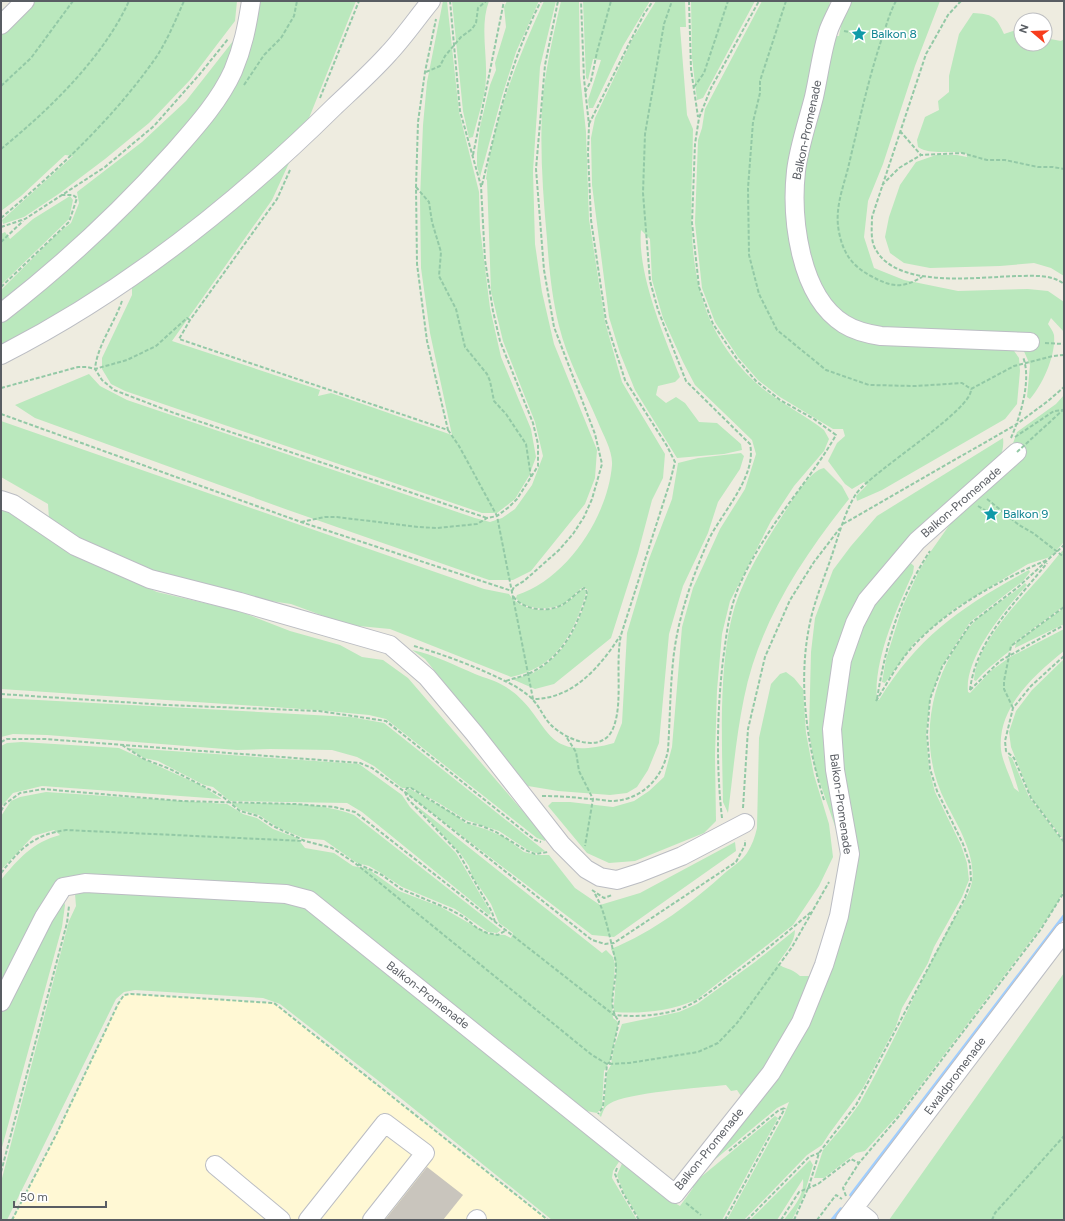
<svg xmlns="http://www.w3.org/2000/svg" width="1065" height="1221" viewBox="0 0 1065 1221" font-family="Figtree,sans-serif">
<rect width="100%" height="100%" fill="#eeece0"/>
<path fill="#fff8d4" d="M 131,994 L 274,1003 L 548,1220 L 12,1220 L 56,1135 L 118,1004 L 124,995 Z"/>
<path fill="#bae8bd" d="M 29,1 L 237,1 L 235,21 L 190,80 L 149,123 L 105,159 L 60,193 L 24,217 L 3,224 L 2,220 L 73,156 L 65,155 L 21,196 L 1,211 L 1,28 Z
M 253,1 L 356,1 L 303,133 L 172,242 L 1,350 L 1,316 L 215,105 Z
M 443,1 L 447,1 L 459,112 L 479,192 L 480,228 L 490,308 L 501,357 L 531,429 L 536,457 L 529,476 L 515,499 L 497,513 L 482,513 L 125,391 L 111,384 L 102,369 L 102,358 L 132,295 L 132,283 L 295,150 L 272,200 L 172,341 L 320,390 L 318,396 L 331,393 L 452,435 L 430,333 L 421,268 L 420,199 L 423,125 L 427,82 Z
M 452,1 L 489,1 C 480,25 487,52 486,77 C 486,95 477,119 473,137 L 469,138 L 463,111 Z
M 507,1 L 539,1 L 516,52 L 502,96 L 480,177 L 477,166 L 477,153 L 480,127 L 490,85 L 496,70 L 495,63 L 506,27 L 504,7 Z
M 544,1 L 556,1 L 540,67 L 533,171 L 535,244 L 542,292 L 554,344 L 597,450 L 595,478 L 585,504 L 531,571 L 513,580 L 489,580 L 288,510 L 35,418 L 15,405 L 89,374 L 100,386 L 127,400 L 475,518 L 490,522 L 502,518 L 515,509 L 532,485 L 543,456 L 535,422 L 503,341 L 491,291 L 487,180 L 486,179 C 494,117 518,58 544,1 Z
M 561,1 L 579,1 L 580,75 L 586,132 L 589,219 L 605,322 L 622,382 L 665,454 L 663,478 L 652,500 L 638,553 L 611,638 L 554,684 L 535,689 L 512,679 C 519,677 527,676 533,673 C 564,656 581,624 588,590 L 583,587 C 576,592 569,601 561,605 C 548,610 524,610 516,598 L 517,595 C 567,579 608,516 612,465 C 613,451 603,435 598,422 C 585,391 567,359 559,326 C 552,298 549,268 547,239 C 543,196 540,153 542,110 C 544,73 553,37 561,1 Z
M 583,1 L 650,1 L 623,46 L 593,108 L 589,108 L 588,100 L 601,60 L 593,59 L 588,80 L 586,78 Z
M 656,1 L 685,1 L 686,27 L 680,27 L 687,115 L 693,129 C 692,224 678,309 754,381 C 775,401 801,412 824,430 L 829,439 L 824,451 L 794,486 L 771,521 L 730,601 L 722,634 L 717,690 L 715,756 L 716,821 L 704,833 L 635,861 L 609,863 L 587,853 L 548,806 L 552,802 L 570,802 L 613,807 L 634,801 L 649,791 L 664,777 L 672,747 L 682,627 L 693,588 L 720,529 L 745,489 L 756,454 L 752,440 L 695,385 L 683,362 L 663,318 L 652,280 L 650,239 L 641,230 C 637,273 664,336 680,377 L 675,382 L 658,386 L 656,395 L 666,403 L 676,397 L 685,403 L 699,422 L 717,423 L 741,444 L 742,450 L 724,454 L 677,458 L 635,390 L 620,353 L 609,317 L 592,185 L 591,138 L 595,118 L 633,38 Z
M 691,1 L 755,1 L 703,98 L 697,100 L 692,58 Z
M 762,1 L 830,1 L 828,20 L 791,229 L 845,330 L 1012,348 L 1019,358 L 1020,371 L 1017,404 L 1005,419 L 882,490 L 857,501 L 856,496 L 867,485 L 864,482 L 852,489 L 845,484 L 828,461 L 837,443 L 845,436 L 843,429 L 833,429 L 780,397 L 758,380 L 738,357 L 715,322 L 702,288 L 695,223 L 698,140 L 702,128 L 705,109 Z
M 846,1 L 940,1 L 915,66 L 883,164 L 868,201 L 864,237 L 874,268 L 904,280 L 958,291 L 1028,289 L 1048,291 L 1064,302 L 1064,332 L 1051,318 L 1048,324 C 1050,327 1053,331 1054,335 C 1056,355 1043,384 1030,399 L 1027,397 L 1030,365 L 1023,349 L 879,333 L 841,318 L 814,279 L 798,191 L 836,36 L 839,36 Z
M 973,13 C 992,14 996,16 1004,34 L 1013,31 L 1021,32 L 1021,44 L 1045,44 L 1045,38 L 1061,41 L 1064,39 L 1064,276 L 1051,268 L 1034,263 L 1000,266 L 930,268 L 904,263 L 890,253 L 885,237 L 889,217 L 900,185 L 916,162 L 936,155 L 957,155 L 967,157 L 967,154 C 952,149 931,156 918,147 L 917,140 L 925,117 L 939,110 L 938,101 L 949,92 L 949,76 L 959,34 Z
M 237,36 L 240,44 L 192,126 L 107,218 L 1,306 L 1,290 L 58,233 L 71,223 L 79,203 L 77,192 L 142,142 L 186,101 Z
M 70,196 L 73,200 L 69,219 L 1,285 L 1,234 L 5,232 L 10,239 L 33,219 Z
M 1064,395 L 1064,542 L 1050,557 L 1028,564 L 954,609 L 914,643 L 885,683 L 882,682 L 886,659 L 902,608 L 918,573 L 929,554 L 955,517 L 964,511 L 981,492 L 1011,449 L 1017,432 L 1056,404 Z
M 1,421 L 484,589 L 509,594 C 519,610 547,615 563,605 C 570,601 576,594 582,589 L 585,590 L 586,593 C 573,636 555,668 511,677 L 390,629 L 348,625 L 291,604 L 243,597 L 153,574 L 82,542 L 49,519 L 48,504 L 1,477 Z
M 1003,438 C 1006,462 985,475 969,491 L 964,487 L 924,529 L 838,659 L 838,835 L 815,768 L 809,731 L 811,652 L 815,618 L 833,570 L 851,546 L 877,516 Z
M 741,453 L 744,456 L 740,469 L 718,502 L 708,533 L 683,586 L 669,634 L 659,743 L 648,770 L 637,787 L 627,793 L 610,795 L 558,791 L 528,786 L 425,659 L 412,650 C 435,655 454,665 475,674 C 485,678 497,681 506,687 C 553,718 538,764 614,743 L 622,723 L 627,633 L 649,559 L 672,499 L 678,463 L 698,458 Z
M 824,468 L 842,486 L 849,499 C 802,558 759,623 744,698 C 736,736 733,775 728,813 L 723,802 C 722,743 718,661 735,606 C 747,570 768,538 788,507 C 795,496 811,470 824,468 Z
M 1,509 L 8,512 L 49,539 L 122,576 L 157,592 L 239,611 L 290,631 L 340,645 L 362,657 L 383,660 L 408,678 L 546,838 L 545,841 L 537,838 L 386,719 L 369,715 L 316,710 L 1,689 Z
M 1064,549 L 1064,606 L 1016,641 C 1012,644 1011,651 1007,653 C 996,662 985,670 976,681 L 974,680 C 977,643 1018,602 1042,575 C 1050,566 1056,557 1064,549 Z
M 906,559 L 914,566 L 913,573 C 897,608 873,661 877,700 L 879,700 C 919,635 963,606 1029,570 L 1030,572 L 1023,581 L 970,622 L 942,666 L 930,699 L 926,733 L 929,769 L 935,792 L 961,845 L 967,863 L 969,880 L 962,897 L 934,947 L 928,963 L 902,1008 L 896,1026 L 863,1088 L 829,1134 L 822,1145 L 807,1155 L 744,1220 L 727,1220 L 784,1115 L 789,1102 L 777,1108 L 694,1177 L 774,1075 L 849,896 L 840,771 L 841,692 L 864,613 Z
M 1025,583 L 1027,585 C 1006,608 964,658 968,692 L 970,693 L 992,670 L 1010,657 L 1064,629 L 1064,651 C 1034,675 997,708 1001,750 C 1003,763 1010,776 1014,788 L 1019,792 L 1008,756 L 1012,758 L 1029,797 L 1064,843 L 1064,890 L 1055,907 L 1038,931 L 898,1115 L 865,1151 L 856,1153 L 824,1178 L 814,1178 L 823,1150 L 844,1125 L 860,1103 C 891,1048 917,989 946,933 C 954,917 968,901 972,882 C 976,855 958,826 946,803 C 921,755 926,699 952,653 C 958,643 965,631 973,623 C 988,608 1009,598 1025,583 Z
M 1064,608 L 1064,624 L 1015,648 L 1016,642 Z
M 1064,659 L 1064,840 L 1032,799 L 1011,747 L 1009,732 L 1016,711 L 1032,690 Z
M 786,672 L 794,678 L 803,689 L 806,733 L 814,775 L 829,824 L 833,857 L 819,886 L 793,925 L 696,1000 C 670,1011 642,1014 614,1012 C 613,991 621,968 611,949 C 653,932 693,902 726,872 C 733,866 742,861 747,853 C 752,845 755,837 757,828 L 759,738 L 771,684 L 780,674 Z
M 1,698 L 351,717 L 384,723 L 545,851 L 536,853 L 528,850 L 499,831 L 466,820 L 437,802 L 411,788 L 402,788 L 374,766 L 357,757 L 332,750 L 270,749 L 237,750 L 47,735 L 13,734 L 1,737 Z
M 22,742 L 119,748 L 202,786 L 222,799 L 42,786 L 13,793 L 1,807 L 1,746 L 7,743 Z
M 128,748 L 359,764 L 402,795 L 410,807 L 456,853 L 491,913 L 489,915 L 362,812 L 347,803 L 230,801 L 213,787 L 204,785 L 158,761 L 144,758 Z
M 408,789 L 410,789 L 454,814 L 465,823 L 485,829 L 504,837 L 524,852 L 536,855 L 549,855 L 575,888 L 600,905 L 640,893 L 735,842 L 736,851 L 614,937 L 592,935 L 406,793 Z
M 46,792 L 227,804 L 243,814 L 257,818 L 273,829 L 297,838 L 305,848 L 334,853 L 353,866 L 368,869 L 399,891 L 441,907 L 488,934 L 505,935 L 511,938 L 513,933 L 499,923 L 491,904 L 472,876 L 469,866 L 460,853 L 413,803 L 602,953 L 606,950 L 613,957 L 615,964 L 612,1006 L 613,1018 L 617,1021 L 618,1025 L 610,1061 L 604,1071 L 602,1107 L 597,1113 L 576,1109 L 323,906 L 68,877 L 1,996 L 1,880 C 18,859 33,842 60,835 L 54,830 L 33,836 L 1,870 L 1,816 L 11,801 L 20,797 Z
M 231,803 C 269,804 319,801 354,815 L 501,930 L 497,933 L 488,932 L 455,909 L 402,887 L 381,873 L 369,866 L 357,863 L 324,840 L 303,838 L 277,827 L 259,815 L 241,810 Z
M 86,886 L 305,904 L 622,1157 L 613,1171 L 612,1178 L 637,1220 L 552,1220 L 403,1100 L 280,1004 L 263,998 L 135,990 L 124,992 L 116,999 L 7,1220 L 1,1220 L 1,1182 L 69,921 L 76,906 L 75,894 Z
M 62,897 L 65,905 L 62,927 L 1,1151 L 1,1011 L 55,904 Z
M 795,930 C 795,942 785,953 778,963 C 784,970 791,967 800,976 L 809,976 L 813,982 L 801,1015 L 743,1099 L 737,1090 L 731,1091 L 726,1085 C 700,1088 628,1092 609,1104 C 604,1107 603,1112 601,1117 L 599,1115 L 604,1107 L 607,1072 L 611,1065 L 614,1047 L 622,1024 L 679,1012 L 697,1004 L 755,962 Z
M 1064,973 L 1064,1220 L 889,1220 Z
M 775,1116 L 778,1118 L 722,1220 L 640,1220 L 624,1193 L 617,1175 L 624,1159 L 670,1200 L 680,1206 L 693,1188 L 690,1186 Z
M 810,1160 L 813,1165 L 804,1195 L 792,1220 L 784,1220 C 793,1207 805,1196 803,1179 L 777,1220 L 750,1220 Z"/>
<g fill="none" stroke-linecap="round" stroke-linejoin="round">
<path stroke="#9fceff" stroke-width="3.5" d="M 851,1195 L 1064,916
M 832,1220 L 841,1209"/>
</g>
<path fill="#c9c5bd" d="M 427,1167 L 463,1195 L 443,1220 L 385,1220 Z"/>
<g fill="none" stroke-linecap="round" stroke-linejoin="round">
<g stroke="#bbbdc3" stroke-width="20">
<path id="minor" d="M 842,1 C 838,10 833,19 829,29 C 822,49 819,75 814,97 C 808,121 799,146 796,171 C 791,217 799,296 844,324 C 855,331 868,334 881,336 L 1030,342
M 1,25 L 25,1
M 1,313 C 63,265 120,212 172,154 C 194,129 219,102 233,71 C 243,47 247,27 251,1
M 1,355 C 125,292 236,204 335,106 C 353,89 372,72 389,53 C 404,37 417,18 431,1
M 1,500 L 13,504 L 75,546 L 150,579 L 240,602 L 390,645 L 427,677 L 474,733 L 561,844 L 586,869 L 600,877 L 617,880 L 639,873 L 682,856 L 745,823
M 1,1002 L 44,917 L 63,887 L 85,883 L 286,894 L 309,900 L 675,1194 L 771,1073 L 801,1022 L 824,965 L 839,916 L 850,854 L 835,770 L 832,729 L 842,660 L 855,623 L 867,600 L 917,541 L 1017,452
M 215,1165 L 281,1220
M 854,1208 L 869,1220
M 308,1220 L 385,1123 L 425,1153 L 372,1220
M 476,1220 L 477,1219
M 845,1220 L 1064,932"/>
</g>
<path stroke="#93c9a6" stroke-width="2" stroke-dasharray="4 2" stroke-linecap="butt" d="M 689,1 L 691,69 L 698,117
M 786,1 L 760,81 L 760,93 L 753,122 L 748,188 L 749,255 L 759,294 L 777,330 L 826,370 L 869,385 L 916,386 L 962,383 L 971,389
M 896,1 C 889,14 886,27 881,41 C 868,81 859,122 849,164 C 844,186 834,208 839,232 C 843,253 852,266 871,276 C 891,287 902,289 922,277
M 961,1 L 948,15 L 926,54 L 872,217 C 872,227 870,241 876,250 C 898,289 978,277 1017,276 C 1032,276 1052,274 1064,284
M 844,31 L 859,34
M 426,72 L 440,66 L 445,56 L 461,37 L 472,29 L 476,23 L 478,8 L 486,1
M 244,85 L 264,55 L 281,38 L 294,16 L 297,1
M 1,86 L 31,58 L 73,1
M 694,87 L 704,73 L 728,1
M 585,92 L 591,81 L 597,52 L 611,1
M 320,98 L 359,1
M 589,124 L 644,14 L 653,1
M 900,131 L 921,155 L 962,153 L 987,160 L 1005,160 L 1038,167 L 1053,167 L 1064,169
M 1,149 C 49,110 103,58 129,1
M 473,155 L 504,1
M 290,170 L 277,199 L 190,320 L 179,339 L 448,430 L 427,341 L 417,264 L 416,187 L 418,122 L 425,72 L 436,19
M 482,185 C 498,120 510,61 541,1
M 882,185 L 899,168 L 921,155
M 416,187 L 429,202 L 432,222 L 441,252 L 439,276 L 456,309 L 465,347 L 487,374 L 490,381 L 494,401 L 506,414 L 526,444 L 531,477
M 1,218 C 59,169 114,118 157,56 C 168,39 176,19 184,1
M 1,227 L 25,219 L 105,167 L 154,126 L 199,75 L 228,39
M 1,242 L 23,221
M 1,287 L 69,222 L 77,198 L 73,195 L 62,195
M 122,301 C 114,324 97,346 95,369 L 102,380 L 114,390 L 174,413 L 487,518
M 1045,343 L 1064,344
M 1,388 L 78,367 L 87,367 L 95,369 L 127,360 L 156,346 L 187,318 L 190,320
M 971,389 L 1014,366 L 1053,356 L 1064,355
M 1,414 L 301,522 L 512,591
M 448,430 L 459,446 L 497,516 L 533,699 C 573,699 600,667 620,636
M 1015,437 L 1054,411 L 1064,410
M 1011,438 C 1020,417 1032,380 1023,357
M 987,499 L 1019,525 L 1033,533 L 1064,557
M 978,506 L 991,514
M 301,522 L 325,517 L 337,517 L 418,527 L 437,528 L 477,524 L 487,518 L 497,516 L 509,507 L 517,499 L 538,466 L 538,444 L 533,423 L 500,341 L 493,311 L 485,260 L 481,186 L 460,111 L 450,1
M 843,524 L 1017,424 L 1048,401 L 1064,387
M 512,591 L 514,587 L 524,581 L 559,550 L 573,534 L 584,517 L 592,499 L 602,464 L 595,434 L 554,327 L 544,270 L 536,169 L 545,65 L 558,1
M 414,646 C 445,655 477,667 505,681 C 514,685 527,693 533,700 C 540,707 543,717 551,725 C 566,740 604,756 614,726 C 623,701 615,663 621,635 L 670,482 L 675,462 L 667,446 L 625,380 L 606,321 L 591,220 L 588,153 L 589,125 L 584,79 L 581,1
M 1064,656 L 1031,686 L 1013,708 L 1005,741 L 1006,751 L 1014,758 L 1031,798 L 1064,842
M 506,681 C 514,678 522,677 530,673 C 563,657 577,627 587,594 L 586,589 L 584,588 C 576,593 569,601 562,605 C 547,613 522,610 513,596
M 970,690 C 976,639 1017,601 1047,563
M 970,690 L 1000,661 L 1064,625
M 1,694 L 167,705 L 319,711 L 386,721 L 535,840 L 541,842
M 877,699 C 886,644 899,598 930,551
M 876,701 C 888,682 899,661 914,645 C 950,607 1000,580 1047,560
M 1013,708 L 1004,689 L 1004,681 L 1011,646 L 1064,607
M 567,738 L 576,752 L 579,771 L 593,799 L 585,846
M 1,742 L 7,739 L 45,739 L 360,763 L 372,768 L 405,792 L 592,940 L 605,944 L 614,943 L 736,862 L 745,845 L 745,840
M 122,745 L 144,759 L 170,769 L 222,796 L 240,811 L 258,816 L 273,826 L 305,841 L 332,848 L 355,863 L 592,1055 L 607,1064 L 629,1063 L 698,1052 L 718,1043 L 737,1023 L 792,947 L 829,882
M 542,796 C 558,796 573,797 589,799 C 597,799 606,801 614,801 C 643,799 663,777 668,750 C 670,720 670,691 673,662 C 677,619 692,578 709,539 C 723,511 757,476 750,444 L 686,381 L 658,310 L 650,281 L 643,193 L 645,134 L 664,24 L 672,1
M 824,800 C 806,742 797,678 811,618 C 816,597 825,576 832,555 C 838,537 846,509 856,494 C 872,471 973,410 971,389
M 743,808 L 748,729 L 765,657 L 790,600 L 814,562 L 840,528
M 1,811 L 5,804 L 20,793 L 43,789 L 181,801 L 295,804 L 334,807 L 355,812 L 614,1015 C 635,1017 659,1016 680,1009 C 696,1003 710,992 723,982 C 754,960 783,936 811,912
M 722,818 C 716,766 717,712 723,660 C 726,639 728,617 735,597 C 739,583 755,553 764,540 C 786,504 815,472 836,435 L 814,419 L 780,400 L 756,381 L 737,359 L 713,324 L 699,287 L 692,223 L 695,144 L 699,118 L 711,88 L 759,1
M 358,864 L 382,875 L 401,889 L 451,910 L 464,917 L 477,928 L 487,933 L 498,935 L 505,931
M 1,873 C 21,848 33,835 66,830 L 304,841
M 592,890 L 604,898 L 612,895
M 595,894 C 606,913 609,936 615,958 C 620,978 604,1005 619,1021 L 610,1062 L 607,1064 L 603,1107 L 598,1114
M 495,922 L 492,912 L 458,852 L 408,799 L 405,792 L 407,788 L 411,788 L 468,823 L 482,826 L 496,832 L 525,850 L 535,854 L 548,852
M 729,1151 L 779,1110 L 785,1108
M 617,1168 L 615,1174 L 623,1193 L 639,1220
M 1,1172 L 67,923 L 69,906
M 846,1196 L 843,1188 L 859,1163 L 899,1116 L 1041,929 L 1064,892
M 686,1203 L 701,1215
M 12,1220 L 56,1135 L 118,1004 L 124,995 L 131,994 L 274,1003 L 548,1220
M 725,1220 L 785,1108
M 747,1220 L 809,1157 L 819,1153
M 781,1220 L 799,1192 L 818,1184 L 851,1159 L 859,1163
M 794,1220 L 809,1186 L 819,1153 L 856,1105 L 965,898 L 971,880 L 970,864 L 963,844 L 937,791 L 930,769 L 927,734 L 930,699 L 942,667 L 971,623 L 1017,588 L 1064,545
M 817,1220 L 836,1195 L 842,1199
M 992,1220 L 995,1213 L 1064,1136"/>
<use href="#minor" stroke="#fff" stroke-width="18"/>
<path stroke="#93c9a6" stroke-width="2" stroke-dasharray="4 2" stroke-linecap="butt" d="M 1017,452 L 1064,409"/>
</g>
<defs>
<g id="sight-bare" transform="scale(1.2)"><path d="M0-6L1.8-2.2L6-1.7L2.9 1.2L3.7 5.4L0 3.3L-3.7 5.4L-2.9 1.2L-6-1.7L-1.8-2.2Z" fill="#0f9aa8" stroke="#fff" stroke-width="2.5" paint-order="stroke"/></g>
</defs>
<g fill-rule="evenodd">
<use href="#sight-bare" x="859" y="34"/>
<use href="#sight-bare" x="991" y="514"/>
</g>
<g text-anchor="middle" dominant-baseline="central" stroke-width="3.5" stroke-linejoin="round" paint-order="stroke">
<g font-size="12" fill="#0d838f" stroke="#fff" text-anchor="start">
<text x="871" y="34">Balkon 8</text>
<text x="1003" y="514">Balkon 9</text>
</g>
<g font-size="12" fill="#595d63" stroke="#fff">
<text transform="translate(807 130) rotate(-78)">Balkon-Promenade</text>
<text transform="translate(961 502) rotate(-41)">Balkon-Promenade</text>
<text transform="translate(841 804) rotate(82)">Balkon-Promenade</text>
<text transform="translate(428 995) rotate(38)">Balkon-Promenade</text>
<text transform="translate(955 1076) rotate(-53)">Ewaldpromenade</text>
<text transform="translate(709 1149) rotate(-51)">Balkon-Promenade</text>
</g>
</g>
<rect width="1065" height="1221" fill="none" stroke="#595d63" stroke-width="4"/>
<g transform="translate(1033 32) rotate(289)"><circle r="19" fill="#ffffff" stroke="#bdbec1"/>
<path d="M0-3L7 15L0 10L-7 15Z" fill="#f73d1d"/>
<text y="-6" font-size="11" font-weight="bold" text-anchor="middle" fill="#595d63">N</text>
</g>
<path d="M14 1201v6h92v-6" fill="none" stroke="#595d63" stroke-width="2"/>
<text x="20" y="1201" font-size="12" fill="#595d63" stroke="#ffffff" stroke-width="3" paint-order="stroke">50 m</text>
</svg>
